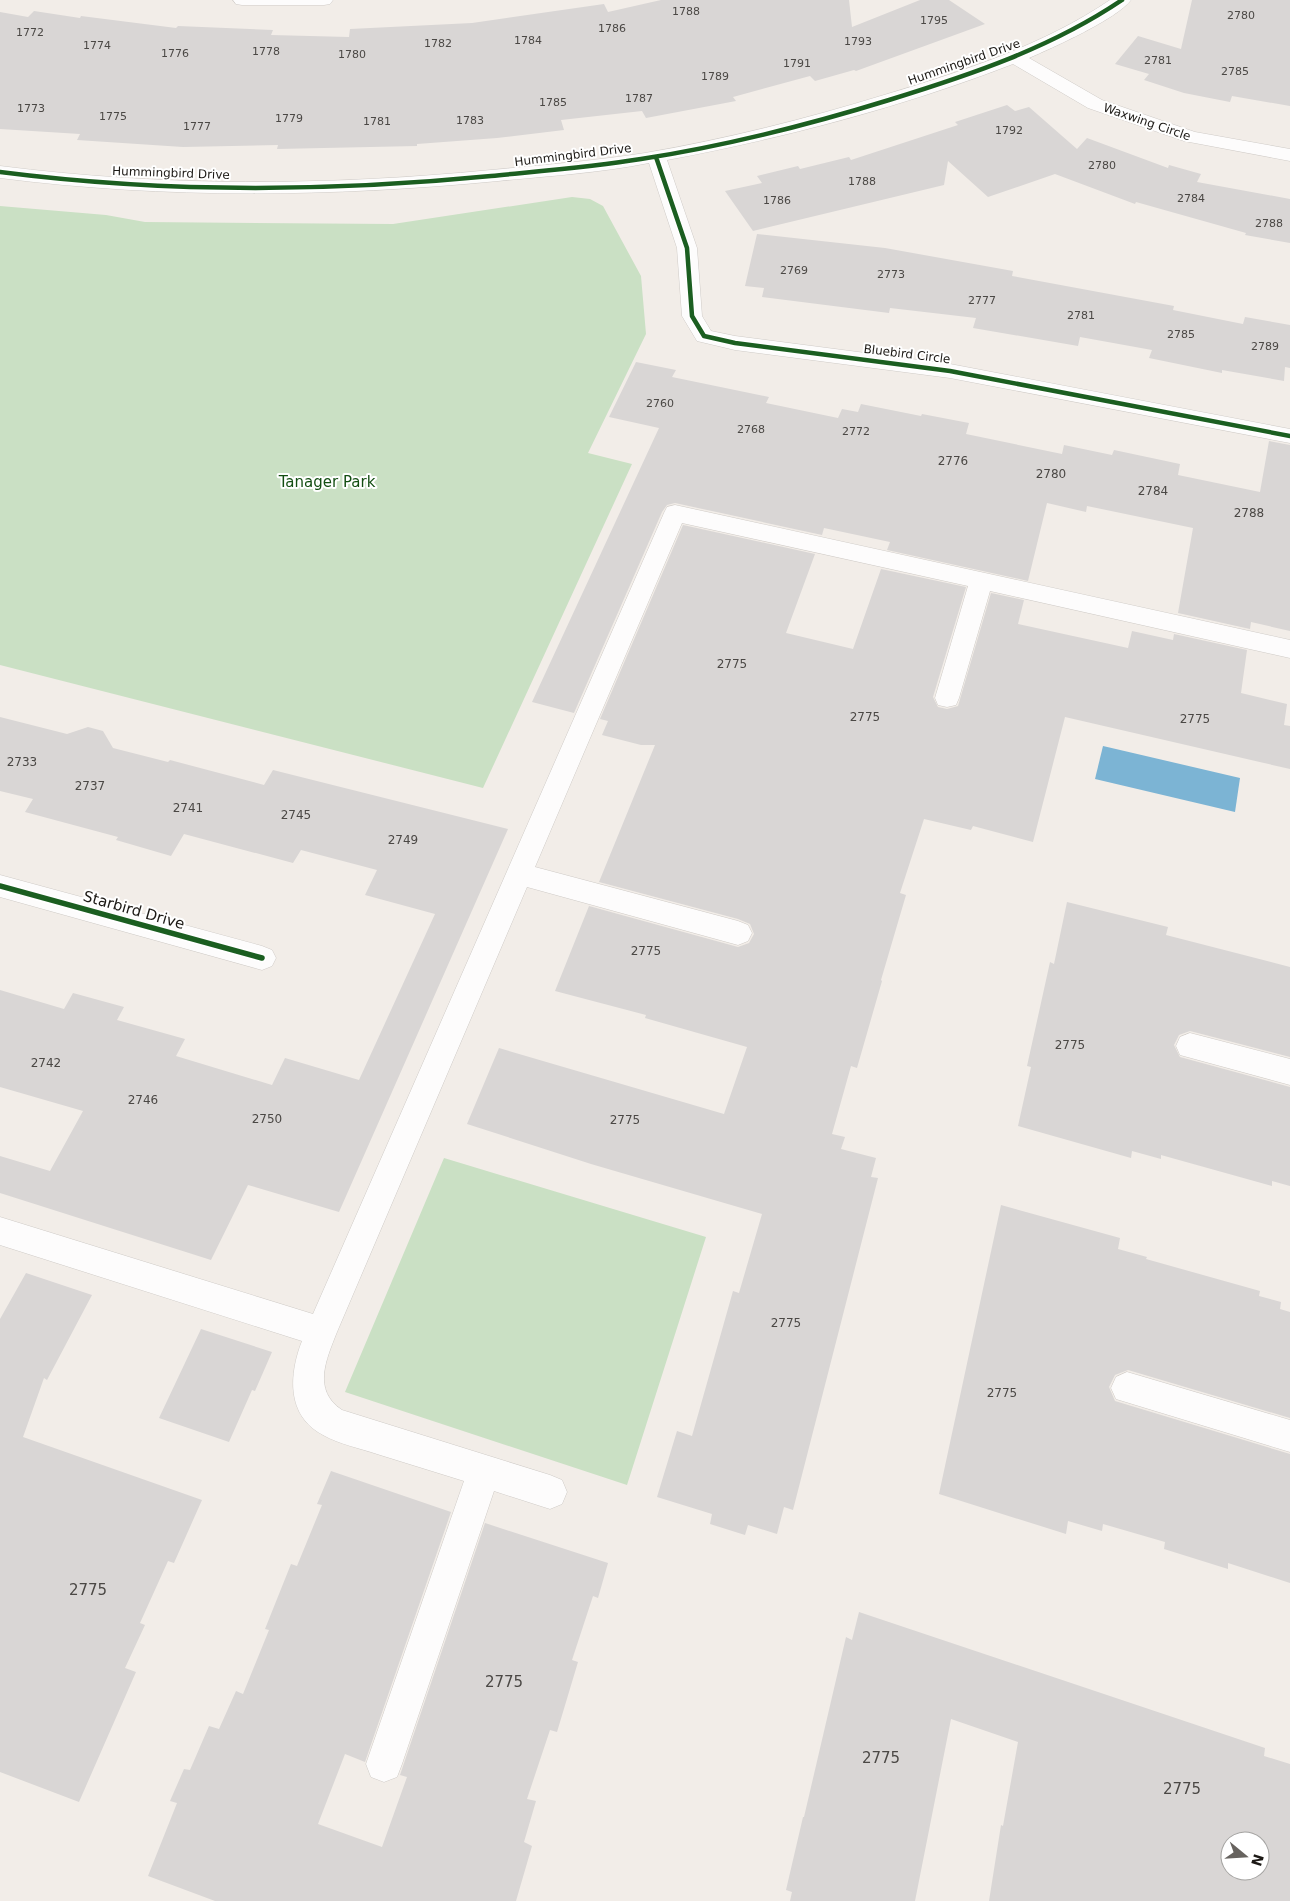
<svg xmlns="http://www.w3.org/2000/svg" width="1290" height="1901" viewBox="0 0 1290 1901" font-family="'DejaVu Sans',sans-serif">
<rect width="100%" height="100%" fill="#f2ede8"/>
<path fill="#cae0c4" d="M 572,197 L 590,199 L 603,206 L 641,276 L 646,334 L 588,453 L 632,464 L 483,788 L 0,665 L 0,206 L 106,215 L 145,222 L 393,224 Z
M 444,1158 L 706,1237 L 627,1485 L 345,1392 Z"/>
<path fill="#7cb4d4" d="M 1103,746 L 1240,778 L 1235,812 L 1095,779 Z"/>
<path fill="#d9d6d5" fill-rule="evenodd" d="M 661,0 L 849,0 L 852,27 L 920,0 L 949,0 L 985,24 L 856,71 L 854,70 L 815,81 L 810,76 L 733,97 L 736,101 L 646,118 L 642,111 L 561,120 L 564,130 L 497,138 L 417,144 L 417,146 L 277,149 L 278,145 L 183,147 L 77,140 L 80,134 L 0,129 L 0,12 L 28,17 L 34,11 L 80,18 L 81,16 L 176,28 L 178,26 L 273,30 L 271,35 L 349,37 L 350,29 L 472,23 L 604,4 L 608,12 Z
M 1192,0 L 1290,0 L 1290,106 L 1232,96 L 1230,102 L 1184,93 L 1144,80 L 1149,74 L 1115,64 L 1138,36 L 1181,49 Z
M 1007,105 L 1015,111 L 1029,107 L 1077,149 L 1087,138 L 1168,168 L 1169,165 L 1201,174 L 1197,182 L 1290,199 L 1290,243 L 1245,235 L 1246,233 L 1136,202 L 1135,204 L 1055,174 L 988,197 L 948,161 L 944,185 L 753,231 L 725,191 L 762,183 L 757,176 L 798,166 L 800,169 L 849,157 L 851,160 L 958,125 L 955,122 Z
M 757,234 L 885,248 L 1013,271 L 1012,276 L 1174,306 L 1173,310 L 1243,324 L 1245,317 L 1290,325 L 1290,368 L 1285,367 L 1284,381 L 1222,370 L 1222,373 L 1149,358 L 1152,350 L 1080,337 L 1078,346 L 973,328 L 976,318 L 890,308 L 889,313 L 762,297 L 764,288 L 745,286 Z
M 636,362 L 676,370 L 672,377 L 769,397 L 766,403 L 838,418 L 842,409 L 858,412 L 861,404 L 921,416 L 922,414 L 969,423 L 966,434 L 1062,454 L 1064,445 L 1112,455 L 1114,450 L 1180,464 L 1178,475 L 1260,492 L 1269,441 L 1290,445 L 1290,631 L 1251,622 L 1250,629 L 1178,613 L 1193,528 L 1087,506 L 1086,512 L 1047,503 L 1028,581 L 887,550 L 890,542 L 824,528 L 822,535 L 675,503 L 667,505 L 662,512 L 574,713 L 532,702 L 659,428 L 609,417 Z
M 683,525 L 815,554 L 786,633 L 853,649 L 881,569 L 966,587 L 933,697 L 938,707 L 947,709 L 958,706 L 991,593 L 1024,600 L 1018,624 L 1128,648 L 1132,631 L 1173,640 L 1174,634 L 1247,650 L 1241,693 L 1287,704 L 1284,725 L 1290,726 L 1290,769 L 1065,717 L 1033,842 L 973,826 L 971,830 L 924,819 L 900,893 L 906,895 L 881,980 L 882,981 L 857,1068 L 851,1066 L 832,1134 L 845,1137 L 841,1149 L 876,1158 L 871,1177 L 878,1178 L 793,1510 L 784,1507 L 777,1534 L 748,1525 L 745,1535 L 710,1524 L 712,1514 L 657,1497 L 677,1431 L 692,1436 L 733,1291 L 739,1293 L 762,1214 L 591,1164 L 467,1124 L 499,1048 L 724,1114 L 747,1047 L 645,1018 L 646,1015 L 555,991 L 589,906 L 738,947 L 749,943 L 754,934 L 750,924 L 738,919 L 599,882 L 655,745 L 641,745 L 602,735 L 608,721 L 600,719 Z
M 0,717 L 67,734 L 88,727 L 103,731 L 113,748 L 168,762 L 170,760 L 264,785 L 273,770 L 508,829 L 339,1212 L 248,1185 L 211,1260 L 0,1193 L 0,1156 L 50,1171 L 83,1111 L 0,1087 L 0,990 L 64,1009 L 73,993 L 124,1007 L 117,1020 L 185,1039 L 176,1056 L 272,1085 L 285,1058 L 359,1080 L 435,914 L 365,895 L 377,870 L 301,850 L 293,863 L 184,834 L 171,856 L 116,840 L 118,837 L 25,812 L 33,799 L 0,791 Z
M 1067,902 L 1168,927 L 1166,935 L 1290,967 L 1290,1057 L 1190,1031 L 1179,1035 L 1174,1045 L 1180,1057 L 1290,1087 L 1290,1186 L 1272,1181 L 1272,1186 L 1161,1155 L 1161,1159 L 1132,1151 L 1131,1158 L 1018,1126 L 1031,1067 L 1027,1066 L 1037,1021 L 1050,962 L 1054,964 Z
M 1001,1205 L 1120,1238 L 1118,1249 L 1147,1257 L 1146,1259 L 1260,1291 L 1259,1296 L 1281,1302 L 1280,1309 L 1290,1312 L 1290,1418 L 1128,1370 L 1115,1375 L 1109,1387 L 1115,1401 L 1290,1454 L 1290,1583 L 1228,1563 L 1228,1569 L 1164,1549 L 1165,1542 L 1103,1524 L 1102,1531 L 1068,1521 L 1066,1534 L 939,1494 Z
M 26,1273 L 92,1295 L 47,1380 L 44,1378 L 23,1437 L 202,1500 L 174,1563 L 168,1561 L 140,1623 L 145,1625 L 125,1668 L 136,1672 L 79,1802 L 0,1772 L 0,1319 Z
M 201,1329 L 272,1352 L 255,1391 L 252,1390 L 229,1442 L 159,1418 Z
M 331,1471 L 451,1512 L 365,1762 L 345,1754 L 318,1824 L 382,1847 L 407,1777 L 400,1775 L 485,1523 L 608,1563 L 598,1598 L 593,1596 L 572,1660 L 578,1662 L 557,1732 L 550,1730 L 527,1799 L 536,1801 L 524,1842 L 532,1846 L 516,1901 L 215,1901 L 148,1876 L 177,1803 L 170,1801 L 184,1769 L 190,1770 L 209,1726 L 219,1729 L 236,1691 L 243,1694 L 269,1630 L 265,1629 L 291,1564 L 297,1566 L 322,1505 L 317,1504 Z
M 859,1612 L 1265,1748 L 1264,1756 L 1290,1764 L 1290,1901 L 989,1901 L 1001,1825 L 1003,1826 L 1018,1742 L 951,1719 L 915,1901 L 790,1901 L 792,1892 L 786,1890 L 803,1817 L 804,1817 L 846,1637 L 852,1640 ZM 1230,1841 L 1260,1841 L 1260,1871 L 1230,1871 Z"/>
<g fill="none" stroke-linecap="round" stroke-linejoin="round">
<g stroke="#cfcbc7" stroke-width="1">
<path id="minor" d="M 233,0 L 333,0 L 330,4 L 324,5 L 242,5 L 236,4 Z
M 1110,0 L 1131,0 C 1117,19 1052,48 1029,58 L 1102,100 L 1195,132 L 1290,149 L 1290,161 L 1184,141 L 1088,108 L 1013,64 C 902,107 784,138 667,160 L 697,248 L 702,316 L 711,331 L 735,336 L 950,364 L 1290,429 L 1290,443 L 950,378 L 735,350 L 697,341 L 682,316 L 677,248 L 649,163 C 599,173 548,176 498,181 C 333,197 165,199 0,178 L 0,166 C 163,187 328,186 491,170 C 543,165 595,161 645,153 C 726,139 806,119 884,95 C 963,71 1042,46 1110,0 Z
M 675,505 L 1290,640 L 1290,658 L 990,591 L 959,698 L 956,705 L 947,707 L 938,705 L 935,698 L 968,586 L 682,523 L 535,867 L 738,921 L 748,925 L 752,933 L 748,941 L 738,945 L 527,887 L 337,1332 C 326,1360 312,1390 342,1410 L 550,1475 L 562,1480 L 567,1492 L 562,1504 L 550,1509 L 494,1491 L 402,1764 L 397,1777 L 384,1782 L 371,1777 L 366,1764 L 464,1481 C 435,1472 406,1463 377,1454 C 359,1448 339,1444 323,1435 C 286,1416 289,1374 302,1341 L 0,1245 L 0,1217 L 313,1314 L 664,513 L 667,507 Z
M 0,875 L 262,946 L 272,950 L 276,958 L 272,966 L 262,970 L 0,897 Z
M 1190,1033 L 1290,1059 L 1290,1085 L 1180,1055 L 1176,1046 L 1180,1037 Z
M 1127,1372 L 1290,1420 L 1290,1452 L 1116,1399 L 1111,1388 L 1116,1377 Z"/>
</g>
<use href="#minor" fill="#fdfcfc" fill-rule="evenodd"/>
<g stroke="#fff" stroke-width="7">
<path id="cycleway-far1" d="M 656,157 L 687,248 L 692,316 L 704,336 L 735,343 L 950,371 L 1290,436
M 0,172 C 163,193 328,192 491,176 C 541,171 592,167 641,159 C 725,146 808,125 889,100 C 970,75 1051,48 1122,0"/>
</g>
<g stroke="#fff" stroke-width="9">
<path id="cycleway" d="M 0,886 L 262,958"/>
</g>
<use href="#cycleway-far1" stroke="#1b5e20" stroke-width="4.5"/>
<use href="#cycleway" stroke="#1b5e20" stroke-width="5.5"/>
</g>
<g text-anchor="middle" dominant-baseline="central" stroke-width="4" stroke-linejoin="round" paint-order="stroke">
<g font-size="11" fill="#4b4845">
<text x="686" y="11">1788</text>
<text x="1241" y="15">2780</text>
<text x="934" y="20">1795</text>
<text x="612" y="28">1786</text>
<text x="30" y="32">1772</text>
<text x="528" y="40">1784</text>
<text x="858" y="41">1793</text>
<text x="438" y="43">1782</text>
<text x="97" y="45">1774</text>
<text x="266" y="51">1778</text>
<text x="175" y="53">1776</text>
<text x="352" y="54">1780</text>
<text x="1158" y="60">2781</text>
<text x="797" y="63">1791</text>
<text x="1235" y="71">2785</text>
<text x="715" y="76">1789</text>
<text x="639" y="98">1787</text>
<text x="553" y="102">1785</text>
<text x="31" y="108">1773</text>
<text x="113" y="116">1775</text>
<text x="289" y="118">1779</text>
<text x="470" y="120">1783</text>
<text x="377" y="121">1781</text>
<text x="197" y="126">1777</text>
<text x="1009" y="130">1792</text>
<text x="1102" y="165">2780</text>
<text x="862" y="181">1788</text>
<text x="1191" y="198">2784</text>
<text x="777" y="200">1786</text>
<text x="1269" y="223">2788</text>
<text x="794" y="270">2769</text>
<text x="891" y="274">2773</text>
<text x="982" y="300">2777</text>
<text x="1081" y="315">2781</text>
<text x="1181" y="334">2785</text>
<text x="1265" y="346">2789</text>
<text x="660" y="403">2760</text>
<text x="751" y="429">2768</text>
<text x="856" y="431">2772</text>
</g>
<g font-size="12" fill="#1c1915" stroke="#fff">
<text transform="translate(964 62) rotate(-19)">Hummingbird Drive</text>
<text transform="translate(1147 122) rotate(19)">Waxwing Circle</text>
<text transform="translate(573 155) rotate(-7)">Hummingbird Drive</text>
<text transform="translate(171 173) rotate(2)">Hummingbird Drive</text>
<text transform="translate(907 354) rotate(7)">Bluebird Circle</text>
</g>
<g font-size="12" fill="#4b4845">
<text x="953" y="461">2776</text>
<text x="1051" y="474">2780</text>
<text x="1153" y="491">2784</text>
<text x="1249" y="513">2788</text>
<text x="732" y="664">2775</text>
<text x="865" y="717">2775</text>
<text x="1195" y="719">2775</text>
<text x="22" y="762">2733</text>
<text x="90" y="786">2737</text>
<text x="188" y="808">2741</text>
<text x="296" y="815">2745</text>
<text x="403" y="840">2749</text>
<text x="646" y="951">2775</text>
<text x="1070" y="1045">2775</text>
<text x="46" y="1063">2742</text>
<text x="143" y="1100">2746</text>
<text x="267" y="1119">2750</text>
<text x="625" y="1120">2775</text>
<text x="786" y="1323">2775</text>
<text x="1002" y="1393">2775</text>
</g>
<g font-size="15" fill="#134e12" stroke="#fff">
<text x="327" y="482">Tanager Park</text>
</g>
<g font-size="15" fill="#1c1915" stroke="#fff">
<text transform="translate(134 910) rotate(16)">Starbird Drive</text>
</g>
<g font-size="15" fill="#4b4845">
<text x="88" y="1590">2775</text>
<text x="504" y="1682">2775</text>
<text x="881" y="1758">2775</text>
<text x="1182" y="1789">2775</text>
</g>
</g>
<g transform="translate(1245 1856) rotate(108)"><circle r="24" fill="#ffffff" stroke="#a4a3a1"/>
<path d="M0-4L9 19L0 12L-9 19Z" fill="#67635f"/>
<text y="-8" font-size="14" font-weight="bold" text-anchor="middle" fill="#1c1915">N</text>
</g>
</svg>
